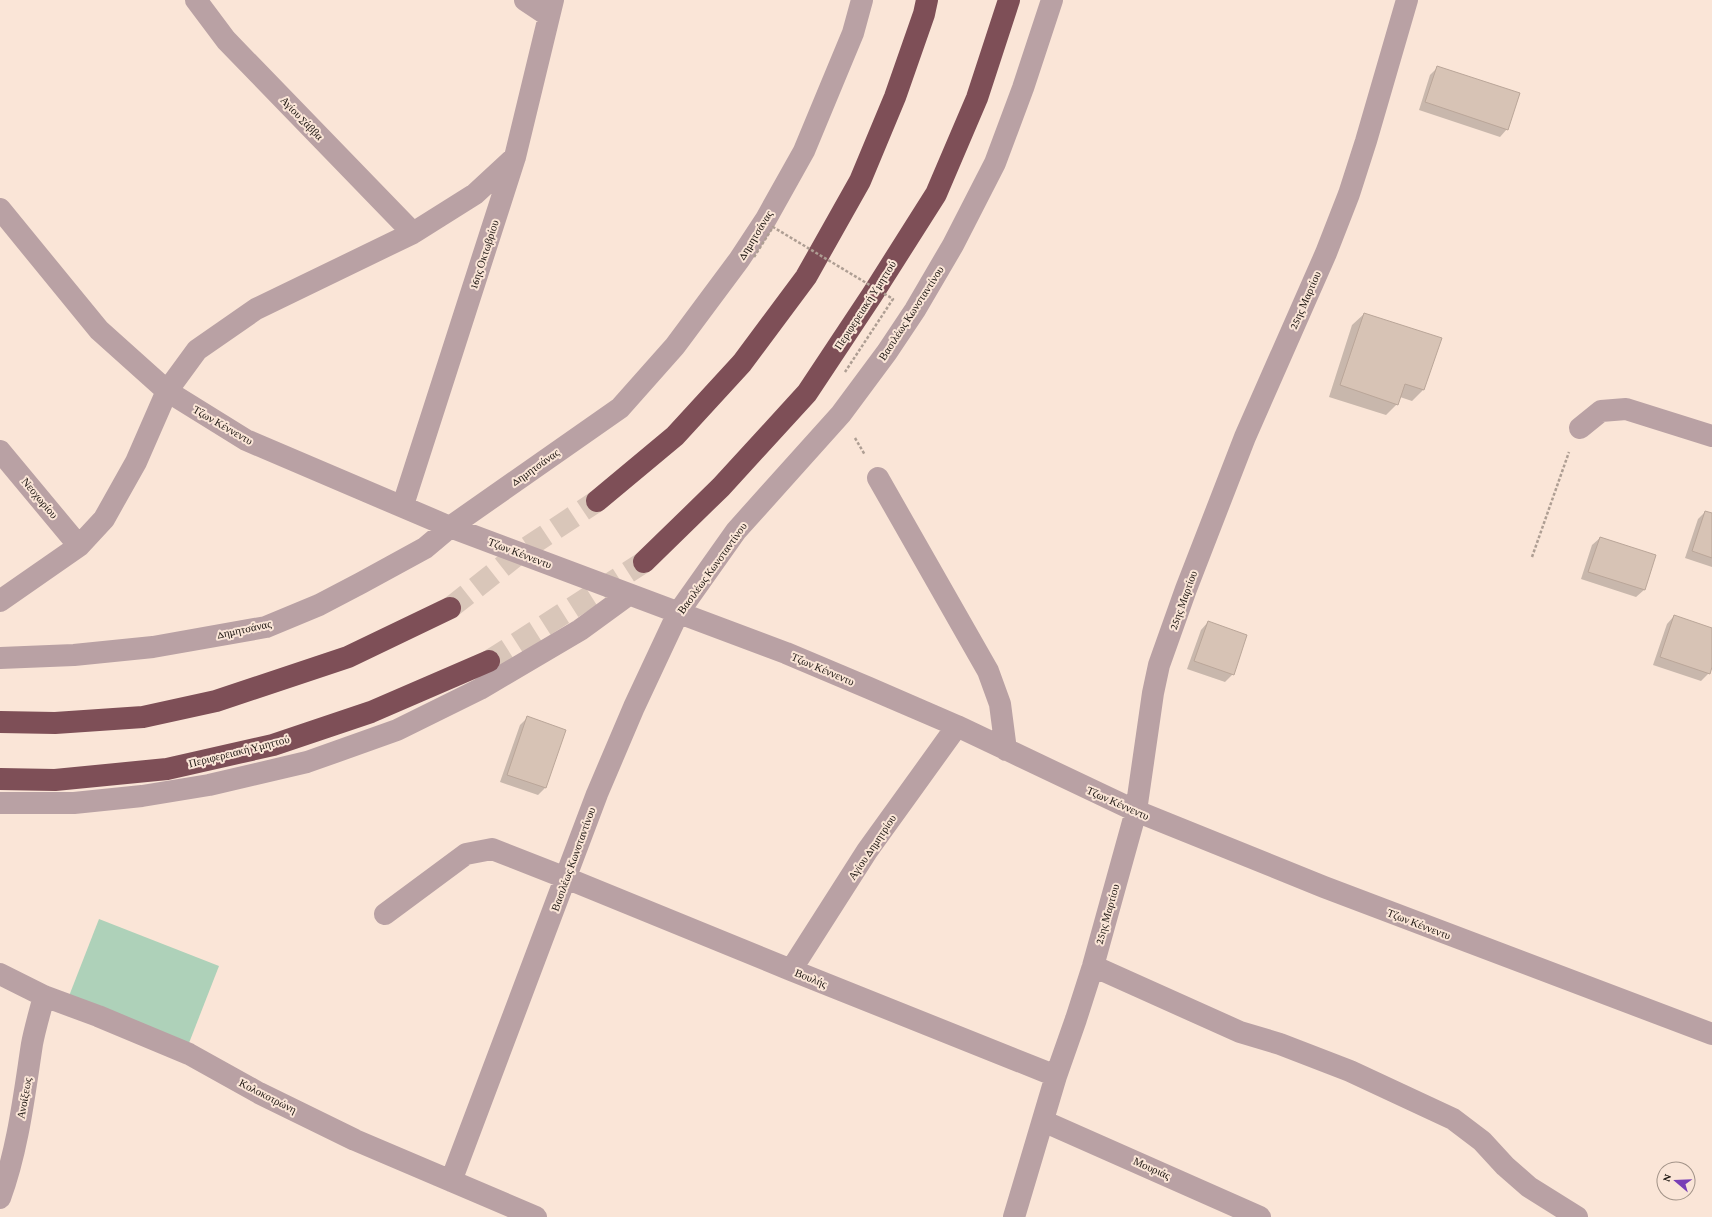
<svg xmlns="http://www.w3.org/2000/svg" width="1712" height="1217" viewBox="0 0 1712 1217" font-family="'Crimson Pro',serif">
<rect width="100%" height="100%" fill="#fae5d7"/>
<path fill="#aed1b9" d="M 99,919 L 219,966 L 189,1043 L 69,996 Z"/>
<path fill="#0003" d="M 1438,67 L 1507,129 L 1500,137 L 1419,110 L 1430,75 Z
M 1364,314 L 1423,390 L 1412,401 L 1400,397 L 1397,404 L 1386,415 L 1329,397 L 1352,325 Z
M 1705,512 L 1712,514 L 1712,567 L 1685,558 L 1698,519 Z
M 1600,538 L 1655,556 L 1644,590 L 1636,597 L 1581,579 L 1592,545 Z
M 1674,616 L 1712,629 L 1712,664 L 1709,673 L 1701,681 L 1653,665 L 1667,624 Z
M 1208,622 L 1233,674 L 1225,682 L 1187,669 L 1201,630 Z
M 527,718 L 545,788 L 538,795 L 500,782 L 520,725 Z"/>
<path fill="#d7c3b5" stroke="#baa699" d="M 1437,66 L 1520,93 L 1508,130 L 1425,102 Z
M 1364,313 L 1442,338 L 1424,390 L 1405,384 L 1398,405 L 1340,385 Z
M 1705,511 L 1712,513 L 1712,558 L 1692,551 Z
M 1600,537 L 1656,555 L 1645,590 L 1588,572 Z
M 1674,615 L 1712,628 L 1712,667 L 1710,674 L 1660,657 Z
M 1208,621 L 1247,635 L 1234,675 L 1194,661 Z
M 527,716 L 566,730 L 546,788 L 507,775 Z"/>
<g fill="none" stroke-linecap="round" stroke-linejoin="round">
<path stroke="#d9c6b9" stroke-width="22" stroke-dasharray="22 11" stroke-linecap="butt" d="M 450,608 L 522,551 L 597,501
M 489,661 L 644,562"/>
<path stroke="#ae9e93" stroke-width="2.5" stroke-dasharray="3 2" stroke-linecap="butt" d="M 855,438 L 865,455
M 1532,557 L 1569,452"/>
<path stroke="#b9a1a4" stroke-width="22" d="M 196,0 L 226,40 L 413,233
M 525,0 L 549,16
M 0,209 L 99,330 L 167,391 L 246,440 L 450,527 L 786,653 L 869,688 L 957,726 L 1136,811 L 1324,887 L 1712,1034
M 1580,428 L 1601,411 L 1626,409 L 1712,436
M 0,451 L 79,546
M 878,478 L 988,671 L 1000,704 L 1006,750
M 403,505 L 515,157 L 553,0
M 0,601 L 79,546 L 104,519 L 136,462 L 167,391 L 197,350 L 256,309 L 413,233 L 475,194 L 515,157
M 0,658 L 74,655 L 153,647 L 266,627 L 319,605 L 361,583 L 425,548 L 450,527 L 620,408 L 675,346 L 739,260 L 766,219 L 804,151 L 853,33 L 862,0
M 0,803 L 74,803 L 142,796 L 209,785 L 307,762 L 397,730 L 480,689 L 580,630 L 628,595
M 385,914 L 466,854 L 492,849 L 566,878 L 791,970 L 1056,1076
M 1093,966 L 1240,1032 L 1280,1044 L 1350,1071 L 1453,1119 L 1482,1141 L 1505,1166 L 1529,1187 L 1577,1217
M 791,970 L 867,851 L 957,726
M 0,974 L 44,996 L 98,1016 L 189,1054 L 259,1093 L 355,1140 L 536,1217
M 1043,1121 L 1260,1217
M 451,1181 L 597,794 L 634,707 L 678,613 L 736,531 L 841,414 L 887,352 L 915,310 L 953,245 L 995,163 L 1023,88 L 1052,0
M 0,1198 C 18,1149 24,1096 32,1044 C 35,1028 40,1012 44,996
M 1014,1217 L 1056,1076 L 1076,1019 L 1093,966 L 1136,811 L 1153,693 L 1159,665 L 1186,589 L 1245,437 L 1326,253 L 1349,194 L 1366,141 L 1407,0"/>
<path stroke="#7e4f57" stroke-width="22" d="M 597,501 L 675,436 L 742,363 L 806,277 L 860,181 L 895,97 L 924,14 L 927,0
M 644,562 L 721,487 L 807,393 L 872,295 L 936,194 L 977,98 L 1009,0
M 0,722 L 55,723 L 143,717 L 216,701 L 348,657 L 450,608
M 0,779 L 55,780 L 167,769 L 273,745 L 371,712 L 489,661"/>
<path stroke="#ae9e93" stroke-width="2.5" stroke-dasharray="3 2" stroke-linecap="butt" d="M 754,257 L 773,227 L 893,299 L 845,372"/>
</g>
<g text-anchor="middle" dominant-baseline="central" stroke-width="4" stroke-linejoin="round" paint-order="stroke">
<g font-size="11" fill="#1e1712" stroke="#fae5d7">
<text transform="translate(302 118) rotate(46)">Αγίου Σάββα</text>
<text transform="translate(755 235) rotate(-58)">Δημητσάνας</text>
<text transform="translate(484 254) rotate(-72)">16ης Οκτωβρίου</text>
<text transform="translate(1305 300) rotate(-66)">25ης Μαρτίου</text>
<text transform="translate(865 305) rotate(-57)">Περιφερειακή Υμηττού</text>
<text transform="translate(911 313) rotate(-57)">Βασιλέως Κωνσταντίνου</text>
<text transform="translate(223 425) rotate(30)">Τζων Κέννεντυ</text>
<text transform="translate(535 467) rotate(-35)">Δημητσάνας</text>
<text transform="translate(40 498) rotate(50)">Νεοχωρίου</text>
<text transform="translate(520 553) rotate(21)">Τζων Κέννεντυ</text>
<text transform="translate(712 568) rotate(-54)">Βασιλέως Κωνσταντίνου</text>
<text transform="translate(1183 600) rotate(-70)">25ης Μαρτίου</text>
<text transform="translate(244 629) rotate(-12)">Δημητσάνας</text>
<text transform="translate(823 669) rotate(23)">Τζων Κέννεντυ</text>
<text transform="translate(239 751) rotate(-14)">Περιφερειακή Υμηττού</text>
<text transform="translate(1118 803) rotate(24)">Τζων Κέννεντυ</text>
<text transform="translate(872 847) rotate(-56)">Αγίου Δημητρίου</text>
<text transform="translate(573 859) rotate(-70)">Βασιλέως Κωνσταντίνου</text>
<text transform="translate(1107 914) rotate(-74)">25ης Μαρτίου</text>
<text transform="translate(1419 924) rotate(21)">Τζων Κέννεντυ</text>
<text transform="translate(811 978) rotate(22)">Βουλής</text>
<text transform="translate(268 1096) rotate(27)">Κολοκοτρώνη</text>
<text transform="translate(24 1098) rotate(-80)">Ανοίξεως</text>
<text transform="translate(1152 1168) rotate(24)">Μουριάς</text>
</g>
</g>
<g transform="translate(1676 1181) rotate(289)"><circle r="19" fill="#fae5d7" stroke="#a29388"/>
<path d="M0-3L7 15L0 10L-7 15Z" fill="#783fb6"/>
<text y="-6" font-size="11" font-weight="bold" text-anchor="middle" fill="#1e1712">N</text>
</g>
</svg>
